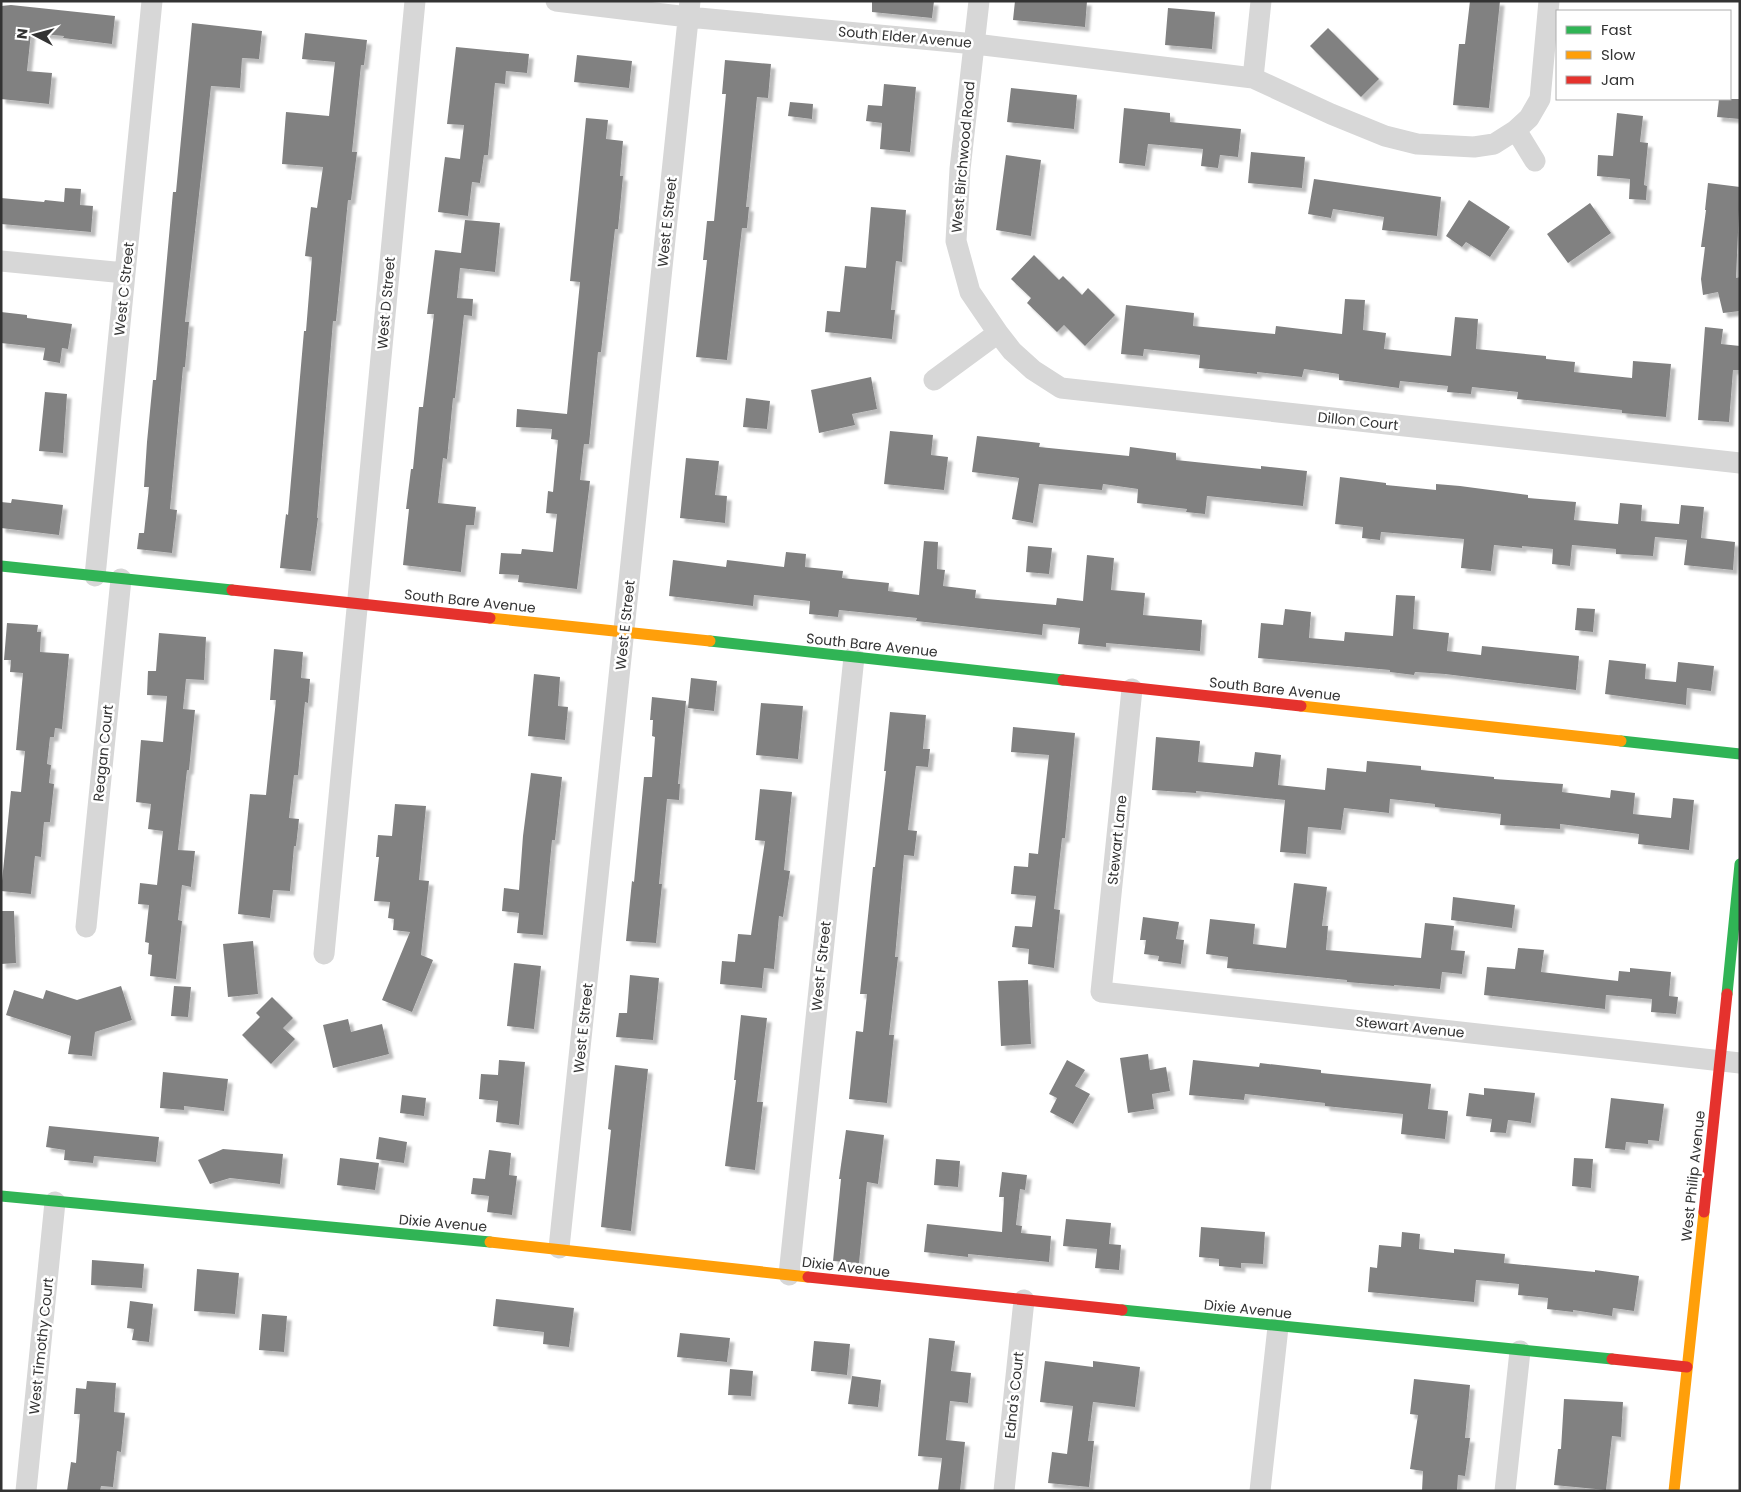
<svg xmlns="http://www.w3.org/2000/svg" width="1741" height="1492" viewBox="0 0 1741 1492" font-family="Poppins,sans-serif">
<defs>
<filter id="shadow"><feDropShadow dx="4.5" dy="4.5" stdDeviation="1" flood-color="#0004"/></filter>
</defs>
<rect width="100%" height="100%" fill="#fff"/>
<path fill="#818181" filter="url(#shadow)" d="M 872,1 L 934,1 L 932,18 L 872,12 Z
M 1015,1 L 1087,1 L 1085,27 L 1013,20 Z
M 1470,1 L 1500,1 L 1489,108 L 1453,105 L 1459,44 L 1465,44 Z
M 11,5 L 115,16 L 112,44 L 63,38 L 64,36 L 31,33 L 27,71 L 52,73 L 49,104 L 1,99 L 1,6 Z
M 1168,8 L 1215,12 L 1212,49 L 1165,45 Z
M 192,23 L 262,31 L 259,59 L 242,58 L 240,88 L 211,86 L 185,322 L 189,322 L 185,367 L 183,367 L 170,509 L 177,510 L 172,553 L 137,549 L 139,533 L 144,533 L 149,487 L 144,487 L 147,442 L 153,380 L 156,380 L 173,192 L 176,192 Z
M 1328,28 L 1379,79 L 1361,97 L 1310,46 Z
M 305,33 L 367,40 L 364,65 L 361,65 L 352,152 L 357,152 L 351,200 L 348,200 L 336,321 L 333,321 L 317,518 L 318,518 L 311,571 L 280,568 L 286,514 L 288,515 L 304,331 L 306,331 L 312,257 L 305,256 L 311,207 L 317,208 L 323,167 L 282,164 L 286,112 L 329,116 L 335,62 L 302,59 Z
M 456,47 L 529,54 L 527,73 L 506,71 L 505,84 L 495,83 L 488,155 L 484,155 L 480,183 L 472,182 L 468,216 L 438,212 L 445,157 L 460,159 L 464,125 L 447,124 Z
M 577,55 L 632,61 L 629,88 L 574,82 Z
M 725,60 L 771,64 L 768,98 L 757,97 L 746,207 L 749,207 L 747,228 L 742,228 L 727,360 L 696,357 L 707,260 L 703,260 L 707,221 L 714,221 L 717,190 L 726,94 L 722,94 Z
M 884,84 L 916,87 L 910,152 L 880,149 L 882,123 L 866,121 L 868,105 L 882,106 Z
M 1011,88 L 1077,95 L 1074,129 L 1007,122 Z
M 1719,99 L 1740,99 L 1740,119 L 1717,117 Z
M 790,102 L 813,104 L 812,119 L 788,116 Z
M 1124,108 L 1170,113 L 1170,122 L 1241,129 L 1238,157 L 1220,155 L 1218,168 L 1201,166 L 1203,149 L 1148,144 L 1145,166 L 1119,163 Z
M 1617,113 L 1643,116 L 1640,142 L 1648,143 L 1644,185 L 1647,186 L 1646,200 L 1629,199 L 1630,179 L 1597,176 L 1598,155 L 1613,156 Z
M 586,118 L 608,120 L 606,139 L 623,141 L 620,176 L 623,176 L 618,229 L 615,229 L 601,352 L 598,352 L 589,444 L 584,444 L 580,480 L 590,481 L 577,589 L 518,582 L 519,575 L 499,574 L 501,553 L 521,554 L 522,549 L 553,552 L 557,514 L 546,513 L 548,491 L 553,492 L 558,440 L 551,439 L 552,429 L 516,427 L 517,409 L 567,414 L 580,282 L 570,281 Z
M 1251,152 L 1305,157 L 1302,188 L 1248,183 Z
M 1006,155 L 1041,160 L 1031,236 L 996,230 Z
M 1314,179 L 1441,197 L 1437,236 L 1382,230 L 1384,217 L 1333,209 L 1331,218 L 1308,214 Z
M 1708,183 L 1740,187 L 1736,278 L 1740,277 L 1740,311 L 1723,313 L 1718,292 L 1703,295 L 1701,279 L 1705,247 L 1701,247 L 1706,210 L 1705,210 Z
M 65,188 L 81,189 L 80,205 L 93,206 L 91,232 L 1,224 L 1,198 L 44,202 L 45,200 L 64,202 Z
M 1469,200 L 1510,227 L 1490,257 L 1466,242 L 1462,247 L 1446,236 Z
M 1590,203 L 1611,233 L 1568,263 L 1547,234 Z
M 871,207 L 906,210 L 902,262 L 896,261 L 891,310 L 895,310 L 892,339 L 825,332 L 827,311 L 840,312 L 845,266 L 866,268 Z
M 465,220 L 500,223 L 495,272 L 460,268 L 457,298 L 473,299 L 472,316 L 464,315 L 455,398 L 453,398 L 447,459 L 443,458 L 438,503 L 476,507 L 474,525 L 466,525 L 461,572 L 403,565 L 409,509 L 406,509 L 411,469 L 413,469 L 419,407 L 423,407 L 431,340 L 434,314 L 427,314 L 435,250 L 461,253 Z
M 1034,255 L 1059,280 L 1063,276 L 1082,295 L 1088,288 L 1115,315 L 1085,346 L 1064,325 L 1057,332 L 1027,303 L 1031,298 L 1011,279 Z
M 1345,299 L 1365,300 L 1363,330 L 1386,333 L 1384,349 L 1451,356 L 1455,317 L 1478,319 L 1476,349 L 1546,356 L 1546,359 L 1575,362 L 1574,372 L 1632,378 L 1633,361 L 1671,364 L 1666,417 L 1622,413 L 1622,410 L 1517,399 L 1518,392 L 1472,387 L 1471,394 L 1447,392 L 1448,386 L 1400,381 L 1399,388 L 1339,380 L 1339,374 L 1304,369 L 1302,377 L 1257,372 L 1257,374 L 1199,368 L 1200,355 L 1144,349 L 1143,356 L 1121,354 L 1126,305 L 1194,313 L 1193,326 L 1275,334 L 1276,326 L 1342,334 Z
M 1,312 L 27,315 L 27,318 L 72,324 L 68,349 L 62,348 L 60,363 L 43,360 L 45,348 L 1,343 Z
M 1705,327 L 1723,329 L 1721,344 L 1740,346 L 1740,370 L 1733,370 L 1729,422 L 1698,420 Z
M 871,377 L 877,409 L 852,414 L 855,425 L 819,433 L 811,390 Z
M 45,392 L 67,394 L 63,453 L 39,451 Z
M 746,398 L 770,401 L 767,429 L 743,427 Z
M 890,431 L 933,435 L 931,455 L 948,457 L 944,490 L 884,484 Z
M 977,436 L 1040,443 L 1039,447 L 1129,456 L 1130,447 L 1176,453 L 1176,460 L 1261,469 L 1261,466 L 1307,471 L 1303,506 L 1207,496 L 1205,514 L 1186,512 L 1187,509 L 1137,503 L 1138,489 L 1103,484 L 1102,490 L 1039,484 L 1033,523 L 1012,519 L 1019,478 L 972,472 Z
M 686,458 L 719,461 L 715,495 L 727,496 L 725,523 L 680,518 Z
M 1340,477 L 1386,483 L 1386,485 L 1436,490 L 1436,484 L 1460,486 L 1528,495 L 1528,498 L 1576,502 L 1574,520 L 1618,524 L 1620,503 L 1642,505 L 1641,521 L 1679,524 L 1681,505 L 1704,507 L 1701,538 L 1735,542 L 1733,570 L 1684,565 L 1687,540 L 1655,537 L 1653,556 L 1616,554 L 1616,549 L 1572,545 L 1570,566 L 1552,564 L 1553,549 L 1522,546 L 1522,548 L 1494,545 L 1491,571 L 1461,568 L 1464,539 L 1381,532 L 1380,540 L 1362,538 L 1363,527 L 1335,524 Z
M 12,499 L 63,505 L 59,535 L 1,528 L 1,502 L 11,503 Z
M 924,541 L 938,542 L 937,569 L 945,570 L 943,586 L 976,590 L 975,598 L 1056,605 L 1057,598 L 1083,601 L 1087,555 L 1114,558 L 1111,590 L 1145,593 L 1143,615 L 1202,620 L 1200,651 L 1106,643 L 1106,647 L 1078,644 L 1080,628 L 1043,624 L 1042,635 L 916,621 L 917,618 L 839,610 L 838,617 L 809,614 L 810,601 L 754,595 L 753,606 L 669,596 L 673,560 L 726,567 L 727,560 L 784,567 L 786,552 L 806,554 L 805,567 L 843,571 L 842,578 L 889,583 L 888,591 L 919,595 Z
M 1028,546 L 1052,548 L 1049,574 L 1026,572 Z
M 1396,595 L 1415,596 L 1413,629 L 1449,633 L 1447,651 L 1481,655 L 1482,646 L 1579,656 L 1576,690 L 1445,674 L 1415,672 L 1414,675 L 1390,672 L 1390,670 L 1258,658 L 1261,623 L 1283,625 L 1285,609 L 1311,612 L 1309,638 L 1344,641 L 1345,632 L 1393,636 Z
M 1577,608 L 1595,609 L 1593,632 L 1575,630 Z
M 7,623 L 38,625 L 37,632 L 41,632 L 40,652 L 69,654 L 62,729 L 55,728 L 54,737 L 50,737 L 47,764 L 51,765 L 49,783 L 54,784 L 50,822 L 44,822 L 41,857 L 35,856 L 31,894 L 1,891 L 11,791 L 21,792 L 25,751 L 16,750 L 23,673 L 10,672 L 11,660 L 4,660 Z
M 159,633 L 206,637 L 204,680 L 186,679 L 183,709 L 195,710 L 189,770 L 187,770 L 178,850 L 195,851 L 191,887 L 182,885 L 178,920 L 182,921 L 176,979 L 150,976 L 152,955 L 148,954 L 149,943 L 145,942 L 149,905 L 138,904 L 140,883 L 157,885 L 163,831 L 148,829 L 151,804 L 136,802 L 141,740 L 163,742 L 167,696 L 147,695 L 148,671 L 156,671 Z
M 274,649 L 303,652 L 301,678 L 310,679 L 308,703 L 305,702 L 298,775 L 294,775 L 289,818 L 299,819 L 296,846 L 294,846 L 290,891 L 273,890 L 270,918 L 238,914 L 250,794 L 266,795 L 276,700 L 270,700 Z
M 1609,660 L 1646,664 L 1645,679 L 1676,682 L 1678,662 L 1714,666 L 1711,691 L 1687,688 L 1686,705 L 1605,694 Z
M 534,674 L 560,677 L 558,706 L 568,707 L 565,740 L 528,736 Z
M 691,678 L 717,681 L 714,711 L 688,708 Z
M 652,697 L 686,701 L 678,784 L 680,784 L 679,800 L 667,799 L 659,884 L 662,884 L 656,943 L 626,941 L 632,881 L 634,882 L 644,777 L 652,777 L 655,737 L 652,736 L 653,720 L 650,720 Z
M 761,703 L 803,706 L 798,759 L 756,755 Z
M 890,712 L 926,715 L 923,749 L 930,749 L 928,767 L 916,766 L 908,830 L 917,831 L 914,856 L 904,855 L 895,957 L 898,957 L 889,1035 L 894,1035 L 887,1103 L 849,1099 L 856,1031 L 863,1032 L 867,994 L 860,994 L 873,867 L 875,867 L 886,771 L 884,771 Z
M 1013,727 L 1075,733 L 1065,838 L 1062,838 L 1054,909 L 1060,910 L 1054,968 L 1028,964 L 1029,949 L 1012,947 L 1015,926 L 1032,927 L 1036,896 L 1011,894 L 1014,866 L 1028,867 L 1029,853 L 1038,854 L 1049,755 L 1011,752 Z
M 1156,737 L 1200,741 L 1198,762 L 1253,767 L 1255,752 L 1281,755 L 1278,785 L 1325,790 L 1327,768 L 1366,772 L 1367,761 L 1421,766 L 1421,770 L 1494,777 L 1494,779 L 1563,784 L 1562,792 L 1610,798 L 1611,790 L 1635,793 L 1633,814 L 1671,818 L 1673,798 L 1694,800 L 1689,850 L 1638,844 L 1639,834 L 1560,824 L 1560,829 L 1500,825 L 1501,814 L 1435,807 L 1435,804 L 1390,799 L 1389,813 L 1344,808 L 1341,830 L 1308,827 L 1306,854 L 1280,852 L 1285,800 L 1196,791 L 1196,793 L 1152,790 Z
M 531,773 L 562,777 L 555,840 L 552,840 L 543,935 L 517,933 L 519,913 L 502,911 L 504,888 L 519,890 L 523,836 Z
M 760,789 L 792,792 L 784,870 L 790,871 L 783,917 L 779,916 L 774,969 L 764,968 L 762,988 L 720,984 L 722,961 L 735,962 L 738,934 L 751,935 L 765,841 L 755,840 Z
M 395,804 L 426,806 L 419,880 L 429,881 L 421,955 L 433,960 L 412,1012 L 382,1000 L 410,932 L 393,930 L 394,919 L 388,918 L 390,902 L 374,901 L 379,857 L 376,857 L 378,835 L 392,836 Z
M 1294,883 L 1327,887 L 1322,926 L 1328,926 L 1326,950 L 1421,958 L 1425,923 L 1454,926 L 1451,950 L 1465,951 L 1462,974 L 1442,972 L 1440,989 L 1394,985 L 1394,986 L 1347,982 L 1347,980 L 1227,968 L 1228,957 L 1206,954 L 1210,919 L 1255,924 L 1253,944 L 1286,948 Z
M 1453,897 L 1515,905 L 1512,928 L 1451,920 Z
M 1,911 L 14,911 L 16,963 L 1,964 Z
M 1143,917 L 1179,922 L 1176,939 L 1184,940 L 1181,964 L 1158,961 L 1159,956 L 1144,954 L 1146,940 L 1140,940 Z
M 253,941 L 258,994 L 228,997 L 223,944 Z
M 1518,948 L 1544,950 L 1541,972 L 1618,981 L 1619,971 L 1630,972 L 1630,968 L 1671,972 L 1669,996 L 1678,997 L 1676,1014 L 1651,1012 L 1652,999 L 1606,995 L 1605,1009 L 1484,995 L 1487,967 L 1515,969 Z
M 514,963 L 541,966 L 534,1029 L 507,1026 Z
M 630,975 L 659,978 L 653,1040 L 616,1037 L 619,1013 L 627,1013 Z
M 1028,980 L 1031,1044 L 1001,1046 L 998,981 Z
M 121,986 L 132,1020 L 95,1032 L 92,1056 L 68,1054 L 71,1036 L 6,1015 L 14,990 L 43,999 L 46,990 L 77,1000 Z
M 174,986 L 191,987 L 188,1017 L 171,1016 Z
M 272,997 L 293,1018 L 283,1028 L 295,1039 L 271,1064 L 242,1035 L 260,1017 L 256,1013 Z
M 741,1015 L 767,1018 L 757,1102 L 763,1102 L 755,1170 L 725,1166 L 736,1080 L 734,1080 Z
M 348,1019 L 351,1032 L 382,1024 L 389,1054 L 333,1068 L 323,1025 Z
M 1148,1054 L 1150,1070 L 1166,1067 L 1170,1091 L 1152,1094 L 1154,1109 L 1128,1113 L 1120,1058 Z
M 499,1060 L 525,1062 L 519,1125 L 496,1122 L 498,1101 L 479,1099 L 481,1074 L 498,1075 Z
M 1067,1060 L 1085,1070 L 1075,1086 L 1090,1094 L 1073,1124 L 1050,1112 L 1057,1098 L 1049,1094 Z
M 1193,1060 L 1259,1067 L 1260,1063 L 1321,1070 L 1321,1073 L 1431,1084 L 1428,1109 L 1448,1111 L 1445,1139 L 1401,1134 L 1403,1114 L 1325,1106 L 1325,1103 L 1245,1094 L 1244,1100 L 1189,1095 Z
M 615,1065 L 648,1069 L 631,1231 L 601,1227 L 611,1130 L 608,1129 Z
M 163,1072 L 228,1079 L 224,1111 L 184,1106 L 184,1110 L 160,1108 Z
M 1484,1088 L 1535,1093 L 1531,1123 L 1508,1120 L 1506,1133 L 1490,1132 L 1492,1119 L 1466,1116 L 1469,1093 L 1484,1095 Z
M 402,1095 L 426,1098 L 424,1116 L 400,1113 Z
M 1611,1098 L 1664,1104 L 1659,1141 L 1648,1140 L 1648,1144 L 1626,1142 L 1625,1150 L 1605,1148 Z
M 49,1126 L 159,1137 L 156,1162 L 94,1156 L 93,1163 L 64,1160 L 65,1150 L 46,1147 Z
M 846,1130 L 884,1135 L 878,1184 L 867,1182 L 859,1263 L 833,1261 L 841,1179 L 839,1179 Z
M 379,1137 L 407,1142 L 404,1163 L 376,1159 Z
M 223,1149 L 283,1154 L 280,1184 L 230,1178 L 210,1184 L 198,1160 Z
M 489,1150 L 511,1153 L 509,1175 L 517,1176 L 512,1215 L 487,1212 L 489,1196 L 471,1194 L 473,1178 L 485,1179 Z
M 340,1158 L 379,1163 L 375,1190 L 337,1185 Z
M 1574,1158 L 1593,1159 L 1591,1188 L 1572,1186 Z
M 936,1159 L 960,1161 L 958,1187 L 934,1185 Z
M 1002,1172 L 1027,1175 L 1025,1190 L 1020,1189 L 1016,1225 L 1022,1226 L 1021,1233 L 1051,1236 L 1049,1262 L 968,1254 L 968,1257 L 924,1252 L 927,1224 L 1002,1232 L 1004,1197 L 999,1197 Z
M 1066,1219 L 1111,1223 L 1109,1244 L 1121,1245 L 1119,1270 L 1095,1268 L 1097,1249 L 1063,1246 Z
M 1201,1227 L 1265,1232 L 1263,1264 L 1241,1263 L 1241,1268 L 1219,1266 L 1219,1259 L 1199,1257 Z
M 1402,1232 L 1420,1234 L 1419,1249 L 1454,1253 L 1454,1249 L 1505,1254 L 1504,1263 L 1595,1272 L 1595,1270 L 1639,1276 L 1634,1311 L 1613,1308 L 1612,1316 L 1573,1310 L 1573,1312 L 1547,1309 L 1548,1298 L 1518,1295 L 1519,1284 L 1476,1280 L 1474,1302 L 1368,1292 L 1370,1267 L 1377,1268 L 1379,1245 L 1401,1247 Z
M 92,1260 L 144,1264 L 142,1288 L 91,1285 Z
M 197,1269 L 239,1273 L 235,1314 L 194,1311 Z
M 496,1299 L 574,1308 L 569,1347 L 543,1344 L 544,1332 L 493,1326 Z
M 130,1301 L 153,1304 L 149,1342 L 132,1340 L 134,1329 L 127,1328 Z
M 262,1314 L 287,1316 L 284,1352 L 259,1350 Z
M 680,1333 L 730,1338 L 727,1362 L 677,1357 Z
M 929,1338 L 955,1341 L 951,1371 L 971,1373 L 968,1403 L 950,1401 L 946,1440 L 965,1442 L 960,1491 L 938,1491 L 942,1458 L 918,1456 Z
M 814,1341 L 850,1344 L 847,1375 L 811,1371 Z
M 1045,1361 L 1093,1367 L 1093,1361 L 1140,1367 L 1135,1407 L 1093,1402 L 1088,1441 L 1094,1441 L 1089,1487 L 1048,1483 L 1052,1452 L 1067,1454 L 1073,1406 L 1040,1402 Z
M 730,1369 L 753,1371 L 751,1396 L 728,1395 Z
M 852,1376 L 881,1380 L 878,1407 L 848,1404 Z
M 1414,1379 L 1470,1385 L 1465,1438 L 1470,1438 L 1465,1476 L 1458,1475 L 1457,1491 L 1422,1491 L 1423,1471 L 1410,1469 L 1418,1415 L 1410,1414 Z
M 87,1381 L 116,1383 L 114,1412 L 125,1413 L 121,1452 L 117,1451 L 113,1487 L 101,1486 L 100,1491 L 67,1491 L 71,1462 L 76,1463 L 80,1414 L 74,1414 L 76,1388 L 86,1389 Z
M 1564,1399 L 1623,1402 L 1621,1437 L 1612,1436 L 1606,1490 L 1554,1485 L 1558,1449 L 1561,1449 Z"/>
<g fill="none" stroke-linecap="round" stroke-linejoin="round">
<path stroke="#d7d7d7" stroke-width="21" d="M 556,1 L 688,17 L 975,44 L 1253,78 L 1331,114 L 1385,136 L 1417,144 L 1474,147 L 1494,144 L 1516,130 L 1529,118 L 1540,99 L 1549,1
M 979,1 L 960,169 L 956,241 L 970,292 L 998,333 L 1012,351 L 1033,370 L 1061,388 L 1740,463
M 1253,78 L 1261,1
M 1516,130 L 1535,161
M 1,261 L 125,273
M 934,380 L 998,333
M 95,576 L 152,1
M 1132,689 L 1101,992 L 1740,1063
M 86,927 L 121,579
M 324,954 L 415,1
M 559,1248 L 690,1
M 789,1275 L 854,657
M 26,1491 L 55,1202
M 1004,1491 L 1024,1300
M 1260,1491 L 1278,1327
M 1505,1491 L 1520,1351"/>
<path stroke="#30b455" stroke-width="11" d="M 1,566 L 232,590
M 710,641 L 1063,680
M 1621,741 L 1740,754
M 1727,994 L 1740,864
M 1,1196 L 490,1242
M 1122,1310 L 1612,1359"/>
<path stroke="#ff9f0a" stroke-width="11" d="M 490,618 L 710,641
M 1301,706 L 1621,741
M 490,1242 L 808,1277
M 1674,1491 L 1704,1212"/>
<path stroke="#e5322d" stroke-width="11" d="M 232,590 L 490,618
M 1063,680 L 1301,706
M 1704,1212 L 1727,994
M 808,1277 L 1122,1310
M 1612,1359 L 1687,1367"/>
</g>
<g text-anchor="middle" dominant-baseline="central" stroke-width="5" stroke-linejoin="round" paint-order="stroke">
<g font-size="14" fill="#333" stroke="#fff">
<text transform="translate(905 37) rotate(5)">South Elder Avenue</text>
<text transform="translate(963 157) rotate(-85)">West Birchwood Road</text>
<text transform="translate(667 222) rotate(-84)">West E Street</text>
<text transform="translate(124 289) rotate(-84)">West C Street</text>
<text transform="translate(386 303) rotate(-85)">West D Street</text>
<text transform="translate(1358 421) rotate(6)">Dillon Court</text>
<text transform="translate(470 601) rotate(6)">South Bare Avenue</text>
<text transform="translate(625 625) rotate(-84)">West E Street</text>
<text transform="translate(872 645) rotate(6)">South Bare Avenue</text>
<text transform="translate(1275 689) rotate(6)">South Bare Avenue</text>
<text transform="translate(103 753) rotate(-84)">Reagan Court</text>
<text transform="translate(1117 840) rotate(-84)">Stewart Lane</text>
<text transform="translate(821 966) rotate(-84)">West F Street</text>
<text transform="translate(1410 1027) rotate(6)">Stewart Avenue</text>
<text transform="translate(583 1028) rotate(-84)">West E Street</text>
<text transform="translate(1693 1176) rotate(-84)">West Philip Avenue</text>
<text transform="translate(443 1223) rotate(5)">Dixie Avenue</text>
<text transform="translate(846 1267) rotate(7)">Dixie Avenue</text>
<text transform="translate(1248 1309) rotate(6)">Dixie Avenue</text>
<text transform="translate(41 1346) rotate(-84)">West Timothy Court</text>
<text transform="translate(1014 1395) rotate(-84)">Edna's Court</text>
</g>
</g>
<rect width="1741" height="1492" fill="none" stroke="#333333" stroke-width="5"/>
<rect x="1556" y="10" width="175" height="90" fill="#ffffff" stroke="#adadad"/>
<rect x="1566" y="26" width="25" height="8" fill="#30b455" stroke="#adadad"/>
<text x="1601" y="35" font-size="15" fill="#333333">Fast</text>
<rect x="1566" y="51" width="25" height="8" fill="#ff9f0a" stroke="#adadad"/>
<text x="1601" y="60" font-size="15" fill="#333333">Slow</text>
<rect x="1566" y="76" width="25" height="8" fill="#e5322d" stroke="#adadad"/>
<text x="1601" y="85" font-size="15" fill="#333333">Jam</text>
<g transform="translate(35 35) rotate(276)" stroke="#ffffff" stroke-width="4" paint-order="stroke">
<path d="M0-4L9 19L0 12L-9 19Z" fill="#333333"/>
<text y="-8" font-size="14" font-weight="bold" text-anchor="middle" fill="#333333">N</text>
</g>
</svg>
